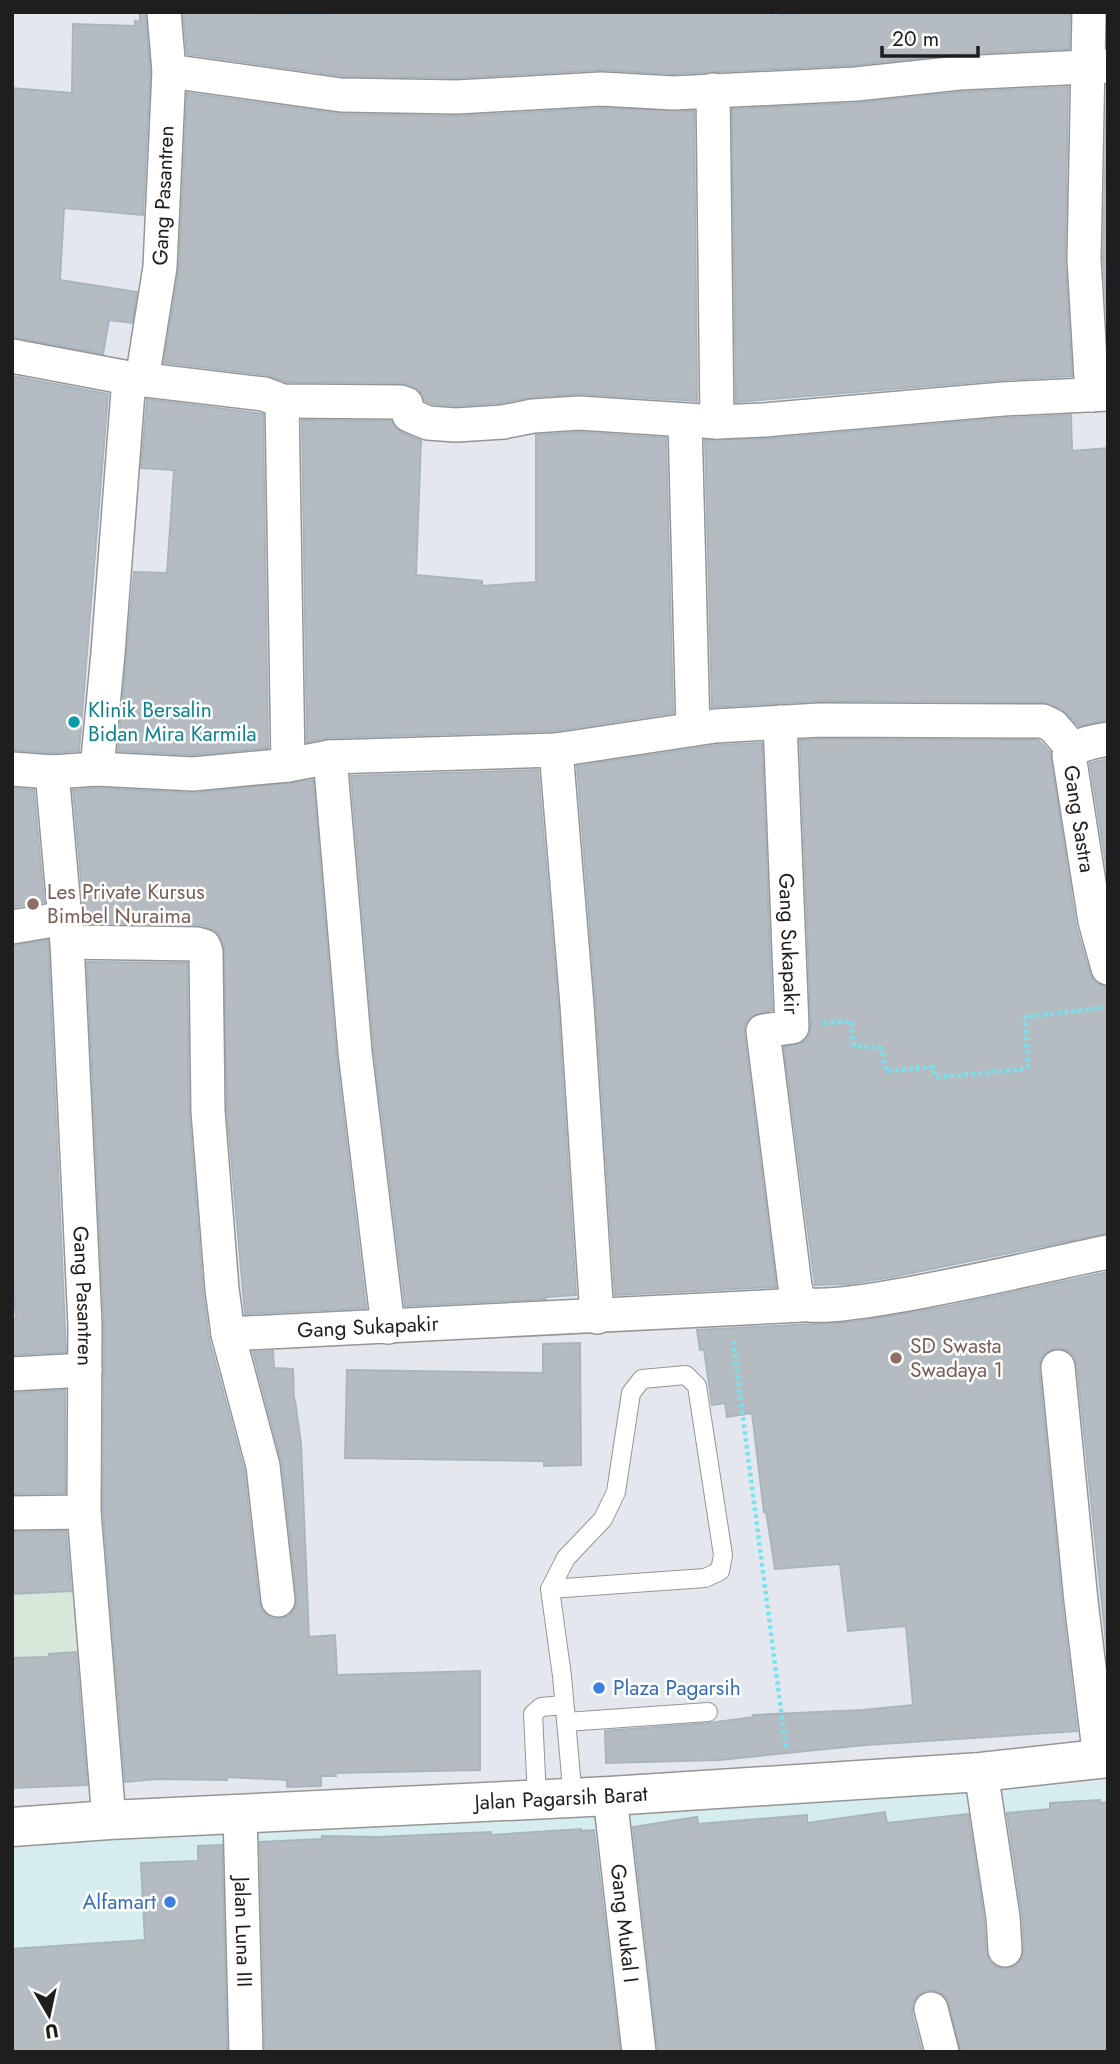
<svg xmlns="http://www.w3.org/2000/svg" width="1120" height="2064" viewBox="0 0 1120 2064" font-family="Jost,sans-serif">
<rect width="100%" height="100%" fill="#e4e8ee"/>
<path fill="#d5edee" d="M 1108,1782 L 1108,1948 L 12,2031 L 12,1844 Z"/>
<path fill="#d7e7da" d="M 72,1528 L 82,1718 L 70,1734 L 12,1735 L 12,1529 Z"/>
<path fill="#b4bcc2" stroke="#a8b5be" stroke-width="2" d="M 140,12 L 145,12 L 150,71 L 143,215 L 64,208 L 60,280 L 137,292 L 132,323 L 109,320 L 103,354 L 12,337 L 12,88 L 72,93 L 73,24 L 135,26 L 135,21 L 140,22 Z
M 183,12 L 322,14 L 322,12 L 773,12 L 773,16 L 802,12 L 1070,12 L 1069,49 L 957,54 L 855,65 L 674,74 L 600,70 L 457,78 L 343,76 L 187,54 Z
M 1107,85 L 1108,85 L 1108,335 L 1103,259 Z
M 1068,87 L 1065,259 L 1072,376 L 1001,380 L 736,402 L 732,109 L 857,103 L 960,92 Z
M 187,93 L 341,114 L 457,116 L 601,108 L 694,111 L 697,401 L 578,394 L 532,397 L 500,403 L 456,406 L 433,404 L 425,401 L 419,390 L 401,383 L 286,382 L 266,375 L 164,363 L 179,268 Z
M 12,376 L 108,394 L 79,751 L 52,753 L 12,750 Z
M 147,399 L 263,414 L 268,748 L 193,755 L 118,751 L 134,572 L 167,573 L 174,470 L 141,468 Z
M 1071,415 L 1072,451 L 1108,448 L 1108,720 L 1079,726 L 1062,709 L 1043,702 L 821,701 L 712,707 L 705,440 L 766,439 L 1004,418 Z
M 302,420 L 391,421 L 401,432 L 421,441 L 416,575 L 482,581 L 482,586 L 536,582 L 536,435 L 579,432 L 666,438 L 673,713 L 554,731 L 329,738 L 307,742 Z
M 822,739 L 1038,740 L 1050,752 L 1076,926 L 1090,974 L 1095,982 L 1108,987 L 1108,1233 L 892,1277 L 848,1284 L 815,1285 L 784,1047 L 804,1042 L 809,1036 L 811,1027 L 800,740 Z
M 762,743 L 772,1010 L 751,1016 L 745,1024 L 744,1033 L 776,1287 L 615,1295 L 596,1003 L 577,766 L 717,745 Z
M 1108,759 L 1108,878 L 1090,763 Z
M 538,770 L 558,1006 L 576,1295 L 546,1297 L 546,1299 L 405,1306 L 374,1050 L 351,776 Z
M 313,780 L 336,1054 L 366,1308 L 245,1314 L 227,1110 L 224,946 L 217,932 L 202,925 L 85,923 L 73,790 L 97,788 L 195,793 Z
M 12,788 L 34,790 L 44,902 L 12,907 Z
M 48,940 L 66,1352 L 12,1355 L 12,1319 L 16,1319 L 12,1264 L 12,946 Z
M 87,962 L 187,963 L 189,1113 L 203,1292 L 209,1339 L 244,1470 L 259,1602 L 262,1611 L 271,1618 L 281,1619 L 289,1616 L 295,1608 L 297,1599 L 282,1464 L 253,1352 L 273,1351 L 274,1368 L 293,1369 L 294,1400 L 295,1400 L 301,1444 L 309,1637 L 335,1635 L 337,1675 L 480,1671 L 480,1770 L 335,1773 L 336,1776 L 321,1776 L 321,1786 L 287,1787 L 287,1780 L 227,1777 L 227,1780 L 158,1779 L 125,1782 L 103,1511 L 104,1324 Z
M 1108,1272 L 1108,1662 L 1077,1365 L 1073,1355 L 1067,1350 L 1057,1348 L 1046,1352 L 1041,1358 L 1039,1368 L 1062,1603 L 1077,1731 L 866,1745 L 719,1760 L 606,1763 L 605,1731 L 709,1723 L 754,1717 L 753,1715 L 863,1710 L 913,1705 L 906,1626 L 848,1631 L 840,1564 L 775,1569 L 766,1511 L 764,1512 L 752,1413 L 727,1417 L 725,1403 L 712,1405 L 704,1349 L 700,1350 L 697,1330 L 853,1322 L 949,1306 Z
M 580,1343 L 581,1465 L 544,1466 L 544,1461 L 345,1458 L 347,1370 L 543,1373 L 543,1344 Z
M 65,1390 L 65,1493 L 12,1494 L 12,1393 Z
M 66,1531 L 71,1591 L 12,1594 L 12,1532 Z
M 76,1652 L 87,1785 L 12,1788 L 12,1658 L 49,1657 L 49,1654 Z
M 1100,1800 L 1100,1803 L 1108,1802 L 1108,2052 L 961,2052 L 949,2004 L 945,1996 L 937,1991 L 927,1990 L 918,1995 L 912,2004 L 912,2014 L 922,2052 L 658,2052 L 633,1827 L 697,1817 L 698,1824 L 807,1815 L 807,1823 L 885,1812 L 887,1823 L 968,1814 L 984,1919 L 986,1952 L 989,1961 L 996,1967 L 1005,1969 L 1016,1966 L 1022,1958 L 1024,1949 L 1022,1914 L 1007,1813 L 1050,1809 L 1050,1803 Z
M 581,1829 L 581,1831 L 594,1830 L 620,2052 L 265,2052 L 260,1842 L 322,1839 L 322,1836 L 377,1837 L 491,1832 L 491,1835 Z
M 222,1845 L 227,2052 L 12,2052 L 12,1949 L 145,1940 L 141,1863 L 198,1861 L 198,1846 Z"/>
<g fill="none" stroke-linecap="round" stroke-linejoin="round">
<g stroke="#959595" stroke-width="20">
<path id="service" d="M 550,1589 L 705,1578 L 720,1571 L 723,1555 L 697,1386 L 686,1375 L 642,1379 L 631,1393 L 616,1492 L 603,1519 L 566,1558 L 550,1589 L 562,1676 L 571,1776 L 570,1796
M 566,1722 L 708,1712
M 537,1797 L 533,1714 L 541,1707 L 564,1705"/>
</g>
<g stroke="#959595" stroke-width="36">
<g id="minor">
<path d="M 1089,12 L 1084,259 L 1092,395"/>
<path d="M 169,71 L 341,95 L 457,97 L 601,89 L 674,93 L 856,84 L 959,73 L 1108,66"/>
<path d="M 713,90 L 717,422"/>
<path d="M 12,356 L 129,378 L 264,394 L 282,401 L 400,402 L 406,404 L 409,415 L 428,423 L 456,425 L 503,422 L 533,416 L 579,413 L 717,422 L 764,420 L 1003,399 L 1108,394"/>
<path id="s1" d="M 142,380 L 160,267 L 169,71 L 164,12"/>
<path d="M 282,401 L 288,765"/>
<path d="M 685,421 L 693,729"/>
<path id="s2" d="M 780,722 L 792,1027 L 763,1031 L 795,1286 L 799,1302 C 821,1320 1065,1260 1108,1252"/>
<path id="s3" d="M 1108,739 C 1095,742 1077,743 1069,755 L 1095,921 L 1108,968"/>
<path d="M 556,750 L 577,1005 L 597,1317"/>
<path d="M 330,757 L 355,1052 L 388,1327"/>
<path d="M 12,769 L 52,772 L 97,769 L 193,774 L 288,765 L 330,757 L 556,750 L 715,726 L 821,720 L 1043,721 L 1053,726 L 1073,749"/>
<path d="M 97,769 L 108,653 L 129,378"/>
<path id="s4" d="M 52,772 L 67,942 L 85,1325 L 84,1512 L 109,1820"/>
<path d="M 12,927 L 65,918"/>
<path d="M 67,942 L 197,944 L 204,946 L 206,952 L 208,1111 L 222,1289 L 228,1334 L 263,1466 L 278,1600"/>
<path id="s5" d="M 228,1334 L 802,1305"/>
<path d="M 1058,1367 L 1081,1601 L 1100,1759"/>
<path d="M 12,1374 L 85,1370"/>
<path d="M 12,1513 L 84,1512"/>
<path d="M 981,1772 L 1003,1917 L 1005,1950"/>
<path id="s6" d="M 610,1796 L 639,2052"/>
<path id="s7" d="M 240,1813 L 246,2052"/>
<path d="M 931,2009 L 942,2052"/>
</g>
</g>
<g stroke="#959595" stroke-width="41">
<g id="tertiary">
<path id="s8" d="M 12,1827 L 109,1820 L 610,1796 L 981,1772 L 1108,1758"/>
</g>
</g>
<path stroke="#74e3ef" stroke-width="4.5" stroke-dasharray="3.5 3.5" stroke-linecap="butt" d="M 824,1023 L 851,1021 L 854,1046 L 881,1048 L 886,1071 L 933,1067 L 936,1077 L 939,1077 L 1025,1069 L 1028,1066 L 1025,1017 L 1108,1007
M 733,1341 L 786,1749"/>
<use href="#service" stroke="#fff" stroke-width="18"/>
<use href="#minor" stroke="#fff" stroke-width="33"/>
<use href="#tertiary" stroke="#fff" stroke-width="38"/>
</g>
<circle fill="#0f9aa8" stroke="#fff" stroke-width="2.5" cx="74" cy="722" r="7"/>
<g fill="#8d6e63" stroke="#fff" stroke-width="2.5">
<circle cx="33" cy="904" r="7"/>
<circle cx="896" cy="1358" r="7"/>
</g>
<g fill="#3f7fe0" stroke="#fff" stroke-width="2.5">
<circle cx="599" cy="1688" r="7"/>
<circle cx="170" cy="1902" r="7"/>
</g>
<g text-anchor="middle" dominant-baseline="central" stroke-width="5" stroke-linejoin="round" paint-order="stroke">
<g font-size="21" fill="#1e1e1e" stroke="#fff">
<text stroke="none"><textPath href="#s1" startOffset="186">Gang Pasantren</textPath></text>
<text stroke="none"><textPath href="#s3" startOffset="108">Gang Sastra</textPath></text>
<text stroke="none"><textPath href="#s2" startOffset="222">Gang Sukapakir</textPath></text>
<text stroke="none"><textPath href="#s4" startOffset="525">Gang Pasantren</textPath></text>
<text stroke="none"><textPath href="#s5" startOffset="140">Gang Sukapakir</textPath></text>
<text stroke="none"><textPath href="#s8" startOffset="550">Jalan Pagarsih Barat</textPath></text>
<text stroke="none"><textPath href="#s6" startOffset="128">Gang Mukal I</textPath></text>
<text stroke="none"><textPath href="#s7" startOffset="119">Jalan Luna III</textPath></text>
</g>
<g font-size="21" fill="#0d838f" stroke="#fff" text-anchor="start">
<text x="88" y="710">Klinik Bersalin<tspan x="88" dy="24">Bidan Mira Karmila</tspan></text>
</g>
<g font-size="21" fill="#785e54" stroke="#fff" text-anchor="start">
<text x="47" y="892">Les Private Kursus<tspan x="47" dy="24">Bimbel Nuraima</tspan></text>
<text x="910" y="1346">SD Swasta<tspan x="910" dy="24">Swadaya 1</tspan></text>
</g>
<g font-size="21" fill="#366cbe" stroke="#fff" text-anchor="start">
<text x="613" y="1688">Plaza Pagarsih</text>
<text x="156" y="1902" text-anchor="end">Alfamart</text>
</g>
</g>
<rect width="1120" height="2064" fill="none" stroke="#1e1e1e" stroke-width="28"/>
<g transform="translate(49 2015) rotate(171)" stroke="#ffffff" stroke-width="5" paint-order="stroke">
<path d="M0-5L12 26L0 18L-12 26Z" fill="#1e1e1e"/>
<text y="-10" font-size="19" font-weight="bold" text-anchor="middle" fill="#1e1e1e">U</text>
</g>
<path d="M882 46v10h96v-10" fill="none" stroke="#1e1e1e" stroke-width="3.5"/>
<text x="892" y="46" font-size="21" fill="#1e1e1e" stroke="#ffffff" stroke-width="5" paint-order="stroke">20 m</text>
</svg>
